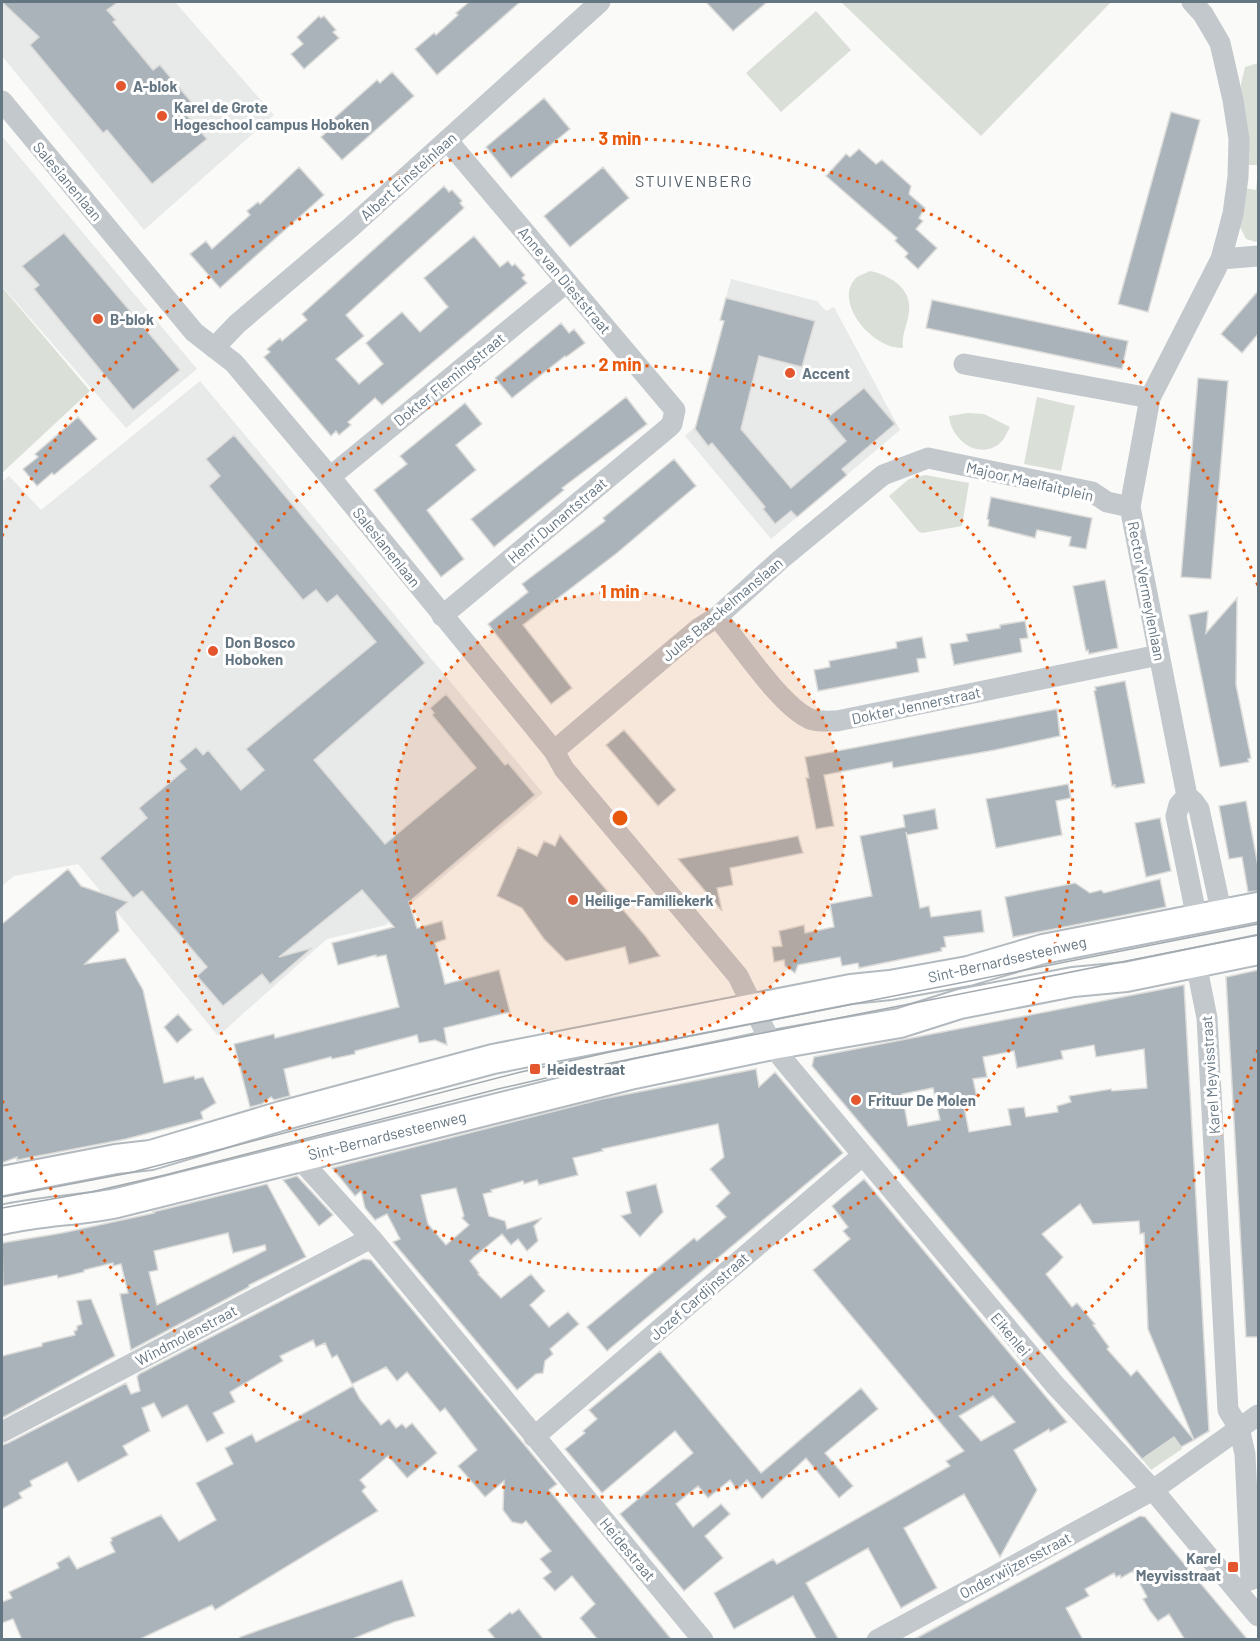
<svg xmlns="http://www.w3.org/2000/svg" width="1260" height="1641" viewBox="0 0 1260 1641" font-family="Barlow,sans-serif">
<rect width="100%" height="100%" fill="#fafaf8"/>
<path fill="#e8e9e9" d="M 2,2 L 175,2 L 274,115 L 144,230 L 2,56 Z
M 2,136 L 197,369 L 126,428 L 2,286 Z
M 731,279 L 817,301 L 826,311 L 834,307 L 900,430 L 771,539 L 685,436 L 694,428 L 698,418 L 724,321 L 720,320 Z
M 200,381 L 543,793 L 386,925 L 327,939 L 218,1036 L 78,864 L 14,876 L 2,886 L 2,482 L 9,476 L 41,510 Z"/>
<path fill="#dadfd7" d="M 841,2 L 1111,2 L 981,136 Z
M 816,11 L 851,50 L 781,112 L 746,73 Z
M 1258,63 L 1258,165 L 1246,165 L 1241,84 L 1245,67 Z
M 1258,171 L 1258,240 L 1256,242 L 1246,239 L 1239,225 L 1245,188 L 1256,190 Z
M 870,271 C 889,275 912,288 909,311 C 908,324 901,335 903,348 C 873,350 831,301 857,277 C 861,275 866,273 870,271 Z
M 2,287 L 90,391 L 2,473 Z
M 1037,397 L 1075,406 L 1061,471 L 1024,464 Z
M 968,413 L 984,414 L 1010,427 C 1007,432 1005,439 1000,443 C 979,461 951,440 949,416 Z
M 925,475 L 969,483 L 962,526 L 922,533 L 918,531 L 889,496 L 909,479 Z
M 1174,1437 L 1182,1449 L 1151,1470 L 1142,1459 Z"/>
<path fill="#aab3b9" stroke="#dcdcda" stroke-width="1.5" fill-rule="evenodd" d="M 2,2 L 118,2 L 107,10 L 116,20 L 113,22 L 153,70 L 160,65 L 193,104 L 184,112 L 207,139 L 152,184 L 107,130 L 103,133 L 30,45 L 39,37 Z
M 469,2 L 520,2 L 437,75 L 415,49 L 434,33 L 436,35 L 458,15 L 456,13 Z
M 706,2 L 767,2 L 733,31 Z
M 319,16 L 321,18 L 324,16 L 336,30 L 333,32 L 339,38 L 304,69 L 291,54 L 303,44 L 297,37 Z
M 392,72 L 414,96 L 342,160 L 321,137 L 334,125 L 331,121 L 377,80 L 380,83 Z
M 544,98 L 570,129 L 511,178 L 486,147 Z
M 1171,112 L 1200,120 L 1148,312 L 1118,304 Z
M 859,149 L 876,164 L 882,160 L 911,186 L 909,194 L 925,208 L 919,218 L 923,221 L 916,229 L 937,248 L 918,269 L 905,257 L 908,253 L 895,241 L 897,238 L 826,176 L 846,154 L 850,157 Z
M 299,167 L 324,195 L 220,288 L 190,254 L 206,241 L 212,249 L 250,215 L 247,211 L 258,202 L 260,204 Z
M 603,167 L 629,198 L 570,247 L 544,216 Z
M 444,186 L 449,192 L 452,190 L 462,201 L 460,203 L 464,208 L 346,315 L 364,336 L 336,359 L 359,384 L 383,364 L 366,343 L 402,312 L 420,332 L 448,307 L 424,278 L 474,236 L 500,267 L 508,261 L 512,266 L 515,264 L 525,275 L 522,278 L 527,283 L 382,405 L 375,398 L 348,422 L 351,425 L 339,435 L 336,431 L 331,436 L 264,357 L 270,352 L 267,349 L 280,338 L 282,341 L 307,320 L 302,314 Z
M 64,233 L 180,370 L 133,410 L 34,289 L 39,285 L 22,266 Z
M 1258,291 L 1258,334 L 1242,353 L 1221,334 Z
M 726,298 L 815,321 L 802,367 L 759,356 L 741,429 L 791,488 L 846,441 L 827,418 L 864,388 L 895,424 L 842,469 L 847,475 L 797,517 L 791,511 L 775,524 L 763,509 L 765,507 L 712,443 L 708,446 L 695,429 L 724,321 L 720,320 Z
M 932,300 L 1128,341 L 1122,369 L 926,328 Z
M 561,323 L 569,333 L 574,329 L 585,343 L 566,357 L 565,356 L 512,398 L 495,378 Z
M 1198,378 L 1228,381 L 1211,579 L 1181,577 Z
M 626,397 L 647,424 L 562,488 L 564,490 L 494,547 L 471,519 Z
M 465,403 L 482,424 L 456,445 L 476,470 L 427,510 L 464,559 L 441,577 L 374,490 L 407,464 L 400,456 Z
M 78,417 L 97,439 L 54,475 L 52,473 L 37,486 L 23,469 L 38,457 L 35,454 Z
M 234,435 L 425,663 L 314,760 L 385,844 L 476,768 L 432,715 L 434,713 L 430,708 L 446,694 L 505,765 L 508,763 L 535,795 L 409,902 L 417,928 L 442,921 L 446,939 L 435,943 L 445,984 L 499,970 L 510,1012 L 444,1028 L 447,1045 L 435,1040 L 419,1043 L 417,1035 L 355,1051 L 355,1054 L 332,1059 L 331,1057 L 284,1069 L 290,1096 L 274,1100 L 271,1097 L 262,1104 L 250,1107 L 234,1044 L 274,1034 L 275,1038 L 399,1007 L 386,955 L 376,957 L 376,955 L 338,965 L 332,943 L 394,927 L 362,890 L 279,957 L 312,948 L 270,984 L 262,974 L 223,1006 L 197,976 L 207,967 L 142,891 L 133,898 L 100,858 L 147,818 L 139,808 L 186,769 L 179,761 L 196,747 L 203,755 L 208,750 L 241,790 L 264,770 L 246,749 L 376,642 L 337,595 L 327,603 L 316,590 L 303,600 L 209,486 L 220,476 L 206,459 Z
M 674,459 L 696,486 L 617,553 L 523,625 L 572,688 L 551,704 L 488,624 L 528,592 L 522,584 L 605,521 L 603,518 Z
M 991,497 L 1092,518 L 1086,549 L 1069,546 L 1071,537 L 1037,530 L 1035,538 L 988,526 L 989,520 L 987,519 Z
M 1105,580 L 1118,648 L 1089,654 L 1088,650 L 1086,651 L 1073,586 Z
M 1237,598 L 1236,685 L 1251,758 L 1248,759 L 1249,762 L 1220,767 L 1189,615 L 1208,611 L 1206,633 Z
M 1025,621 L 1028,638 L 1020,639 L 1022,652 L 954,665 L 950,644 L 968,641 L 966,634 L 1000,628 L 1000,625 Z
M 922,637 L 926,658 L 917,659 L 919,672 L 818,691 L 814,670 L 830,667 L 829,661 L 897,648 L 896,642 Z
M 1125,681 L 1145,783 L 1115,788 L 1115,785 L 1112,786 L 1094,691 L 1096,690 L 1095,687 Z
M 1057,709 L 1060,736 L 995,750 L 893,768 L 892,762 L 824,775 L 834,826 L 816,829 L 806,778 L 809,778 L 805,757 Z
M 624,730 L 676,790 L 658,806 L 606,745 Z
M 1068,784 L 1071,798 L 1056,801 L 1062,835 L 996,848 L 986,799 Z
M 1246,801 L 1258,866 L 1258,891 L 1248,892 L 1242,857 L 1229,859 L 1219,806 Z
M 935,809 L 938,829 L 907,835 L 906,832 L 920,908 L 929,906 L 931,917 L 981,910 L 984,932 L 944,937 L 946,947 L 941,948 L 942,951 L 859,968 L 858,963 L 842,966 L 840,957 L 798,965 L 795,973 L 785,966 L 784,960 L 774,962 L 772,947 L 782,946 L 779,931 L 804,925 L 805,933 L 834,927 L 830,904 L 872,896 L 860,836 L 905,827 L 903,815 Z
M 1160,818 L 1171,871 L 1146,877 L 1135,823 Z
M 560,835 L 646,937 L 660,956 L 629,964 L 625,947 L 566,961 L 544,939 L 522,908 L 497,896 L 518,847 L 537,856 L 544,841 L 555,846 Z
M 798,836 L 803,853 L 730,868 L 733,885 L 717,888 L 722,911 L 678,859 Z
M 68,869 L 81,886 L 128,902 L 116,912 L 119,931 L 85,964 L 125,958 L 143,990 L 164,1083 L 194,1076 L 195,1079 L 203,1077 L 216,1103 L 201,1112 L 203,1119 L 126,1139 L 17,1160 L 17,1157 L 2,1163 L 2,924 Z
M 1160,879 L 1166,907 L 1013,937 L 1005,897 L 1075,883 L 1090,893 L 1101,890 L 1104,893 Z
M 1258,970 L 1258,1337 L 1246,1337 L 1226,977 Z
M 1184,985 L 1209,1431 L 1194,1440 L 1148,1329 L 1144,1233 L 1140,1234 L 1139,1221 L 1093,1224 L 1080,1204 L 1042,1234 L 1063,1257 L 1058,1263 L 1046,1274 L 1072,1307 L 1077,1303 L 1095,1324 L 1093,1325 L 1109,1347 L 1107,1349 L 1131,1376 L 1137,1370 L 1194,1440 L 1181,1447 L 1174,1437 L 1142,1459 L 812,1066 L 814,1057 ZM 1094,1045 L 1096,1057 L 1144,1049 L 1147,1088 L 1112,1091 L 1111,1089 L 1069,1096 L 1071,1102 L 1057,1106 L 1058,1112 L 1026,1117 L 1024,1107 L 1008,1109 L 1011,1125 L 969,1132 L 963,1101 L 977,1098 L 973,1079 L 987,1077 L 983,1057 L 1014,1051 L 1017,1068 L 1063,1059 L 1061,1051 ZM 933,1088 L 940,1120 L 908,1126 L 902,1094 Z
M 178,1014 L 192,1030 L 177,1043 L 164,1027 Z
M 756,1069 L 759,1087 L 775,1072 L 843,1153 L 607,1351 L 587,1327 L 694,1238 L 697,1241 L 726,1217 L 716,1206 L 730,1193 L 710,1169 L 724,1157 L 718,1124 L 602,1149 L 603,1151 L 573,1158 L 578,1175 L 539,1185 L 537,1180 L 524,1184 L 523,1181 L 491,1190 L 492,1192 L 483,1194 L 489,1216 L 505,1221 L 507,1229 L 542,1218 L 533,1227 L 534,1226 L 538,1241 L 527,1251 L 518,1239 L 511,1245 L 502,1234 L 474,1257 L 470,1261 L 479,1273 L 478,1274 L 501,1298 L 531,1274 L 545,1291 L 530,1305 L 549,1327 L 568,1312 L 579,1324 L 550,1349 L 553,1354 L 545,1361 L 543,1373 L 536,1374 L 517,1390 L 393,1242 L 400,1239 L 387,1214 L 375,1220 L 365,1208 L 361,1191 L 355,1196 L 332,1168 L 602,1099 ZM 456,1188 L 464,1216 L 462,1218 L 469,1225 L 446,1245 L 428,1224 L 421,1195 Z
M 297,1176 L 333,1215 L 319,1226 L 283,1180 Z
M 864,1179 L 1067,1422 L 1050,1432 L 1049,1429 L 1014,1450 L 1037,1490 L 1000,1557 L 964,1494 L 904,1528 L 937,1588 L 901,1608 L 868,1548 L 806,1583 L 839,1640 L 817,1640 L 793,1596 L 734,1629 L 714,1593 L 773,1559 L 777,1564 L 950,1466 L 946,1461 L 964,1451 L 813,1270 L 850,1239 L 843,1231 L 848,1227 L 832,1206 ZM 993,1396 L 1015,1422 L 981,1441 L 959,1416 Z
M 267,1184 L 306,1257 L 249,1285 L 249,1287 L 131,1350 L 120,1294 L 128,1293 L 121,1264 L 113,1266 L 113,1263 L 84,1270 L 84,1272 L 58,1278 L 57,1275 L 3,1286 L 2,1243 L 62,1233 L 154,1213 L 153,1212 ZM 228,1233 L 233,1253 L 265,1245 L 266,1250 L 157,1305 L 149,1272 L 158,1270 L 154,1251 Z
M 656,1184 L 663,1212 L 640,1237 L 621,1216 L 631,1213 L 626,1192 Z
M 363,1259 L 371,1260 L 557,1484 L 549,1490 L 672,1640 L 598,1640 L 580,1618 L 595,1604 L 572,1576 L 555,1591 L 543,1578 L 551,1572 L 540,1559 L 551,1551 L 526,1521 L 522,1524 L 512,1522 L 503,1510 L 504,1481 L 485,1497 L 458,1466 L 477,1450 L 445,1408 L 440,1412 L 407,1372 L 397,1381 L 386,1367 L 352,1384 L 337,1355 L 332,1358 L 325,1343 L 316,1347 L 313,1340 L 280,1356 L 283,1361 L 230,1392 L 235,1402 L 213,1413 L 224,1433 L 207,1442 L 187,1405 L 162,1418 L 154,1403 L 142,1408 L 150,1431 L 123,1446 L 128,1455 L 78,1482 L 67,1462 L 30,1481 L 32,1486 L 19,1493 L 22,1498 L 2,1509 L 2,1445 L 8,1443 L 126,1383 L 131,1394 L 140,1391 L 137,1377 L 139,1374 Z
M 91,1299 L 115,1356 L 2,1418 L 2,1356 L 42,1346 L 42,1343 L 75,1335 L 74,1331 L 77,1330 L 77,1326 L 82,1324 L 77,1301 Z
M 660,1351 L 761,1473 L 861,1388 L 878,1409 L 825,1453 L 853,1486 L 839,1498 L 806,1458 L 762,1499 L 747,1480 L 737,1490 L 730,1480 L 708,1498 L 698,1486 L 676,1504 L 693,1527 L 721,1504 L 730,1514 L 705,1536 L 723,1558 L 684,1591 L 620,1514 L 693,1453 L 675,1431 L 602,1493 L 565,1449 L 585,1433 L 583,1431 L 597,1419 L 589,1410 Z
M 353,1386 L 360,1399 L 381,1425 L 389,1419 L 396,1428 L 402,1424 L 406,1428 L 412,1423 L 437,1453 L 407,1478 L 388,1456 L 360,1480 L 366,1487 L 362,1491 L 378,1511 L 215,1610 L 212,1605 L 138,1640 L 22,1640 L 13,1619 L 2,1623 L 2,1602 L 12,1598 L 9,1592 L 59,1568 L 57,1563 L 69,1556 L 77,1569 L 115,1552 L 110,1542 L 112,1541 L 111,1538 L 161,1515 L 179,1541 L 216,1520 L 196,1483 L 233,1464 L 225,1448 L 252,1434 L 256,1442 L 301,1419 L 299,1416 Z
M 1140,1516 L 1145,1517 L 1248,1640 L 1185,1640 L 1169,1614 L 1158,1621 L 1150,1611 L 1143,1599 L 1147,1597 L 1133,1571 L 1121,1578 L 1120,1575 L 1116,1577 L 1114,1573 L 1085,1589 L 1089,1596 L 1066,1608 L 1083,1640 L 913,1640 Z
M 402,1580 L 415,1616 L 394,1622 L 350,1640 L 240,1640 L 240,1637 Z
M 519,1609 L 544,1640 L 496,1640 L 488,1630 L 510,1612 L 512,1614 Z"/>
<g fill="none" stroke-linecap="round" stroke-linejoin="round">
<g stroke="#b3babf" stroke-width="32">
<path id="secondary" d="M 2,1181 L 116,1159 L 151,1155 L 281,1116 L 493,1059 L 851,989 L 890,985 L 968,971 L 1043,949 L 1258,907
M 2,1220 C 40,1211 78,1211 117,1203 L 634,1074 L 772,1045 L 900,1023 L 960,1004 L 1073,982 L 1126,977 L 1258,950"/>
</g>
<path stroke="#c3c8cc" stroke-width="21" d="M 1192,2 L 1203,14 L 1220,43 L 1233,100 L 1239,139 L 1238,177 L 1233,214 L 1221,259 L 1150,398 L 1130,507 L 1187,796 L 1194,802 L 1199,809 L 1222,915
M 2,101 L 194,332 L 234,363 L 330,477 L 554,751 L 564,769 L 738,976 L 772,1045 L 786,1063 L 1055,1385 L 1153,1490 L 1258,1616
M 1221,259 L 1258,256
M 214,348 L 237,324 L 350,228 L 600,2
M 964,364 L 1150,398
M 330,477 L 567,282
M 442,616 L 668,428 L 672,424 L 675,410 L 447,140
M 717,617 C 740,643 780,706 810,719 C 817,722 829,721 837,721 L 1159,655
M 554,751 L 667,655 L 698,629 L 717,617 L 780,560 L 883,475 L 928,458 L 1092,492 L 1107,502 L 1130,507
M 1187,796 L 1179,805 L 1176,816 L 1197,919
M 1196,963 L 1207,1018 L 1228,1410 L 1239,1428 L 1245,1454 L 1251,1580
M 298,1157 L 371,1238 L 703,1640
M 2,1432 L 371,1238
M 534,1437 L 863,1155
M 877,1640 L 1153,1490 L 1258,1415"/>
<use href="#secondary" stroke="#fff" stroke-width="28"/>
<path stroke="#a2aab0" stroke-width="1.5" d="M 2,1197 L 129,1173 L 521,1072 L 610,1052 L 1258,924
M 2,1208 L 91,1192 L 165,1175 L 498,1089 L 611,1063 L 1258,935"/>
</g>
<circle cx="620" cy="818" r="226" fill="#e8590c" fill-opacity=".12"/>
<g fill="none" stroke="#e8590c" stroke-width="3" stroke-dasharray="3 6">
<circle cx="620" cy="818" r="226"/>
<circle cx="620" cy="818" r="453"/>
<path d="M1258 1050A679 679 0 0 1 2 1100M2 536A679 679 0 0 1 1258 586"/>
</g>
<g fill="#e4572e" stroke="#fff" stroke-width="2">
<circle cx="121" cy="86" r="6"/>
<circle cx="162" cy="116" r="6"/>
<circle cx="98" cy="319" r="6"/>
<circle cx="790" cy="373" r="6"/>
<circle cx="213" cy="651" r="6"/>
<circle cx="573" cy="900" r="6"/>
<rect x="529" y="1063" width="12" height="12" rx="3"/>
<circle cx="856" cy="1100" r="6"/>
<rect x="1227" y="1561" width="12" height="12" rx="3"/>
</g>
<g text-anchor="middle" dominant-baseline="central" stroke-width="6" stroke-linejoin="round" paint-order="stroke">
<g font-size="15" font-weight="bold" fill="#657683" stroke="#fff" text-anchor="start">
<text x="133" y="86">A-blok</text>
<text x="174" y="107">Karel de Grote<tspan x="174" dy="17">Hogeschool campus Hoboken</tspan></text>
<text x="110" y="319">B-blok</text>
<text x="802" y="373">Accent</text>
<text x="225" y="642">Don Bosco<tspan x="225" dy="17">Hoboken</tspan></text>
<text x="585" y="900">Heilige-Familiekerk</text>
<text x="547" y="1069">Heidestraat</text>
<text x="868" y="1100">Frituur De Molen</text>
<text x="1221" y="1558" text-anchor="end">Karel<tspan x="1221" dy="17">Meyvisstraat</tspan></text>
</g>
<g font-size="15" fill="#657683" stroke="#fff">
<text transform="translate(408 176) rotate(-42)">Albert Einsteinlaan</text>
<text transform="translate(68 181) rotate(50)">Salesianenlaan</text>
<text transform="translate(565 280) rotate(50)">Anne van Dieststraat</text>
<text transform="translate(449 379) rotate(-39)">Dokter Flemingstraat</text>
<text transform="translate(1030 481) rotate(13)">Majoor Maelfaitplein</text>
<text transform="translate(557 520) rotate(-40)">Henri Dunantstraat</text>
<text transform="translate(387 547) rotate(51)">Salesianenlaan</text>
<text transform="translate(1147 591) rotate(79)">Rector Vermeylenlaan</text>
<text transform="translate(722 609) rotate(-40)">Jules Baeckelmanslaan</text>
<text transform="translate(916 705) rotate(-12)">Dokter Jennerstraat</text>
<text transform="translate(1007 959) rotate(-13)">Sint-Bernardsesteenweg</text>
<text transform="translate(1210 1075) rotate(-94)">Karel Meyvisstraat</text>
<text transform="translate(387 1135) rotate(-14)">Sint-Bernardsesteenweg</text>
<text transform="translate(699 1296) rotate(-41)">Jozef Cardijnstraat</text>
<text transform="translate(1011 1334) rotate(50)">Eikenlei</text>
<text transform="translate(186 1335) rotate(-28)">Windmolenstraat</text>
<text transform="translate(628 1549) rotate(50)">Heidestraat</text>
<text transform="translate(1015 1565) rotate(-28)">Onderwijzersstraat</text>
</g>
<g font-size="16" letter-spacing="1.5" fill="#57646e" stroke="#fff">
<text x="694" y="180">STUIVENBERG</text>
</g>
</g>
<circle cx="620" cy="818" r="9" fill="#e8590c" stroke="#fff" stroke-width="3"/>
<g font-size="18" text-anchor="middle" font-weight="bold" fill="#e8590c" stroke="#fff" stroke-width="6" stroke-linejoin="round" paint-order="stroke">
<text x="620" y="145">3 min</text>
<text x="620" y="371">2 min</text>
<text x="620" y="598">1 min</text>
</g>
<rect width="1260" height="1641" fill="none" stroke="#657683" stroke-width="6"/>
</svg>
